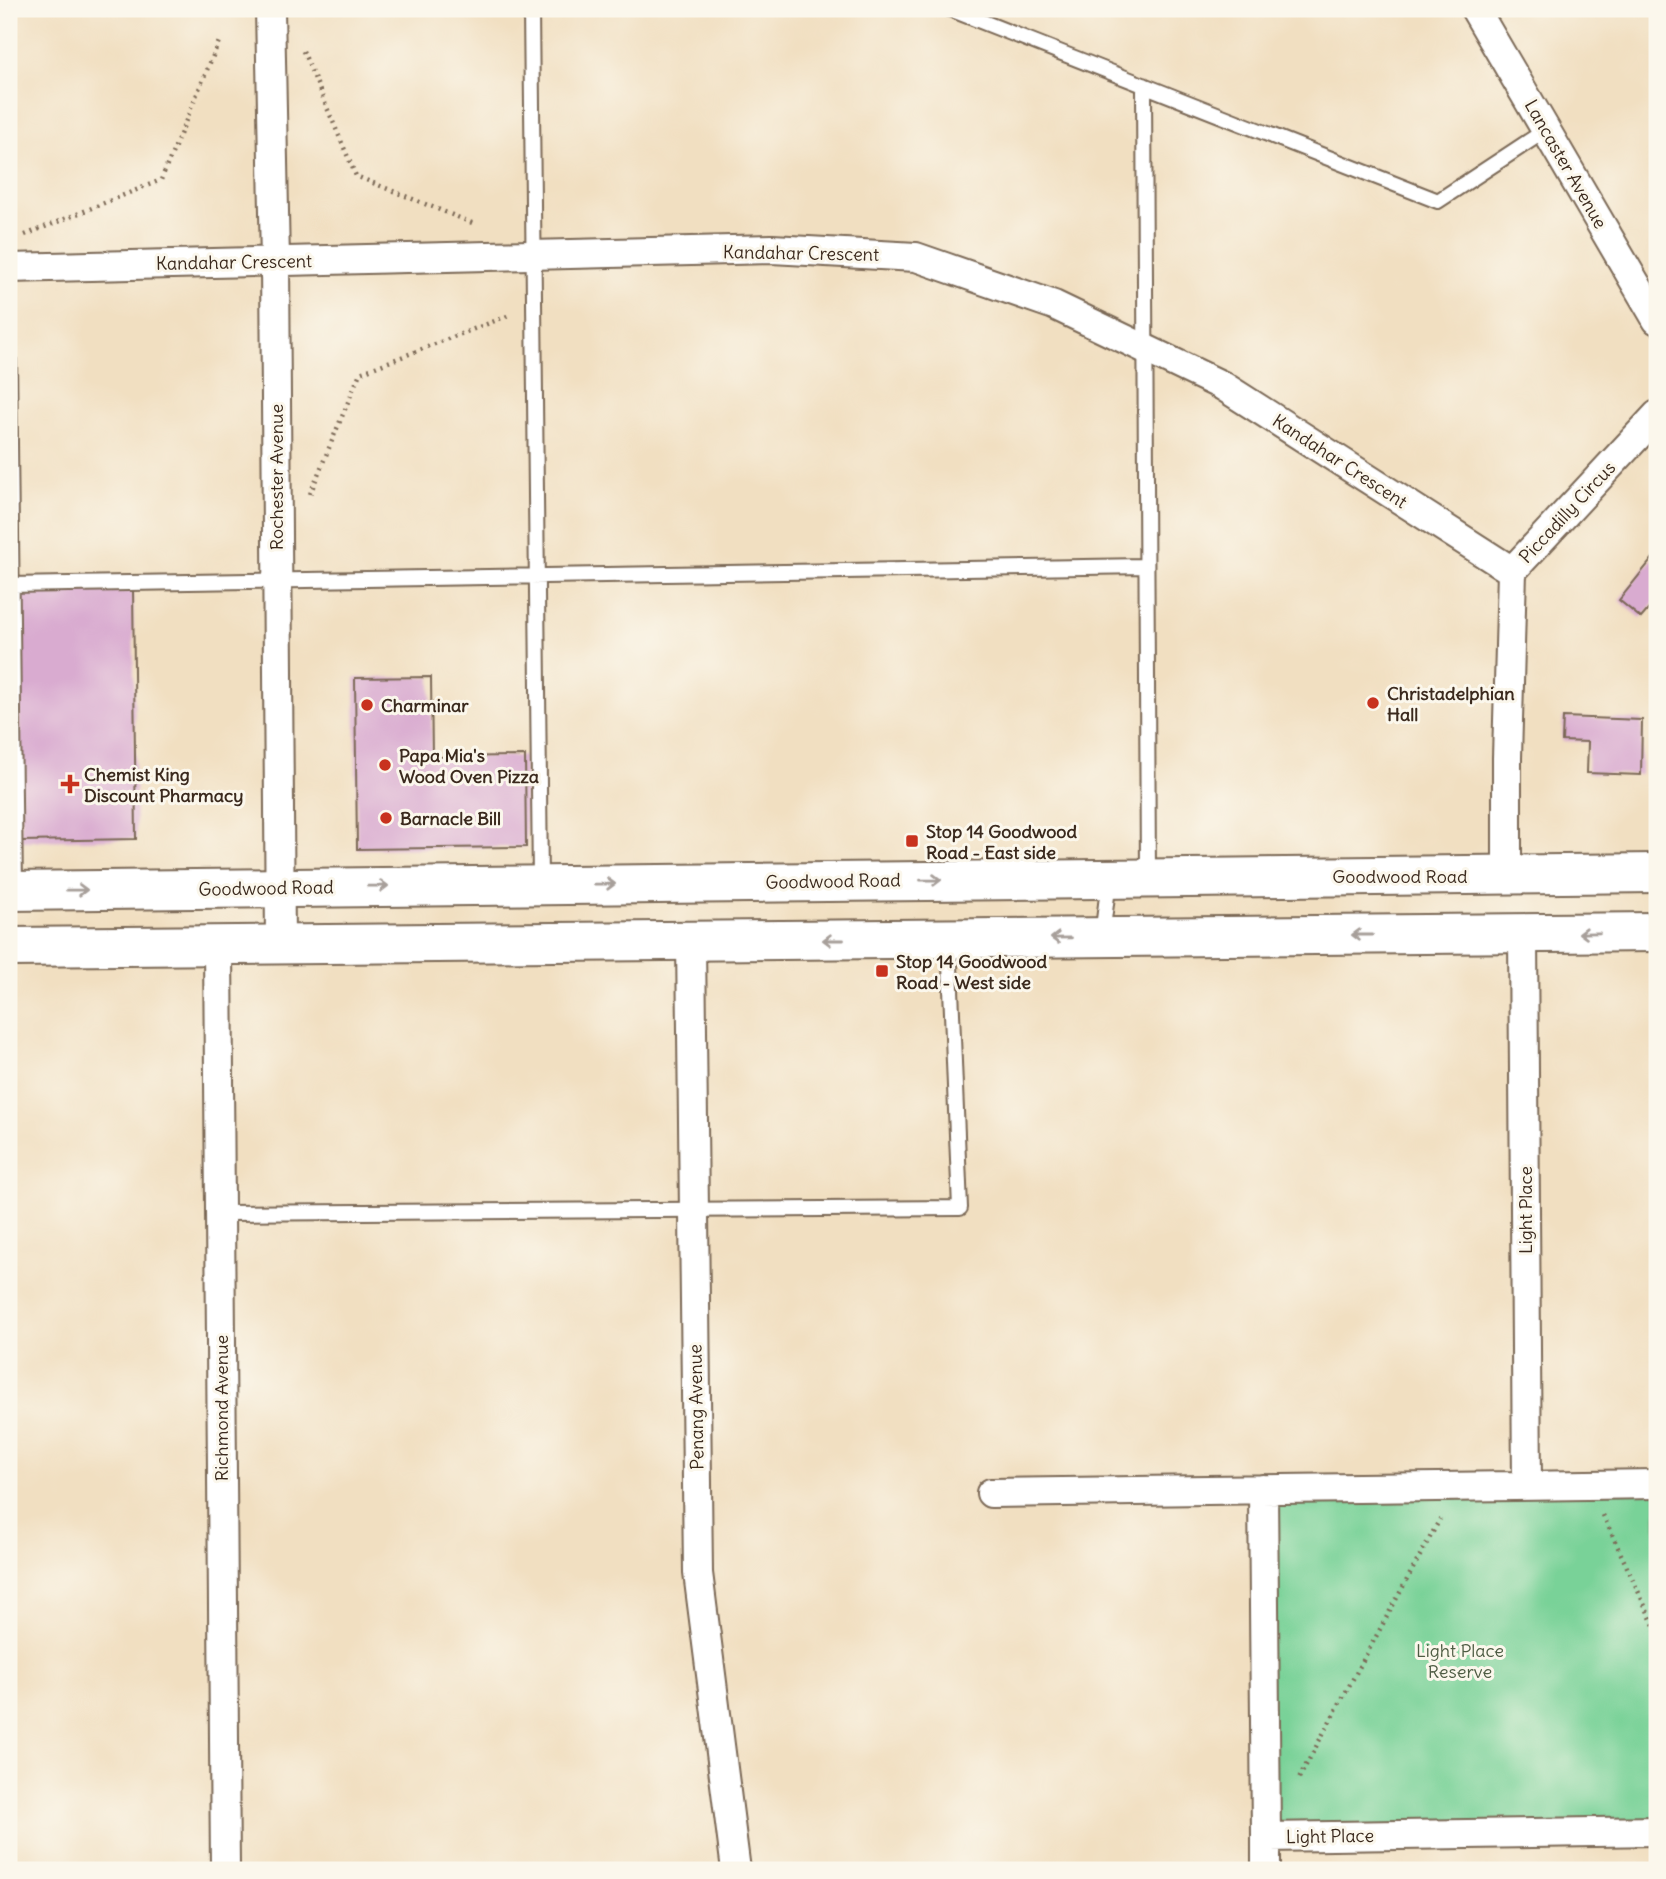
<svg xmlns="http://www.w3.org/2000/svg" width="1666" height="1879" viewBox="0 0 1666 1879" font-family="Delius,sans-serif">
<rect width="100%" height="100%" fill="#fbf7ec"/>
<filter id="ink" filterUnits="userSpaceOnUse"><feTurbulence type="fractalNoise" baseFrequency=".0143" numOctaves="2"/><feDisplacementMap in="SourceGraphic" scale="14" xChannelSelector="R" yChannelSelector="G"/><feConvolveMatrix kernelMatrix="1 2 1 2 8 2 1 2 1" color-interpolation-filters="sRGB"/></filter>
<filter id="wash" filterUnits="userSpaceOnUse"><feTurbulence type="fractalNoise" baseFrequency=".00686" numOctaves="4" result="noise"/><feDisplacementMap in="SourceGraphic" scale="28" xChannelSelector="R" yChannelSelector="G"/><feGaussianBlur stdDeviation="1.57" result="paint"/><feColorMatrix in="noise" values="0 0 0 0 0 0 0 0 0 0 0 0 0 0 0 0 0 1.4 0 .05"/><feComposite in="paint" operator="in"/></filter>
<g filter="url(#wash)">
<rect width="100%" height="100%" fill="#f1dfc1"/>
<path fill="#79d298" stroke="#5a7e5b" stroke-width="2" d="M 1657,1484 L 1657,1831 L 1266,1837 L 1263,1489 Z"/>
<g id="blocks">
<path fill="#d9abd0" d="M 1657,553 L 1657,606 L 1654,603 L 1641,618 L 1619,600 Z
M 133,588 L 136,839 L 21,841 L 18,590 Z
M 431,677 L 432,757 L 525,756 L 526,847 L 357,849 L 355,678 Z
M 1563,717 L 1642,720 L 1641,775 L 1587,773 L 1588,742 L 1562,741 Z"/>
</g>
</g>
<g filter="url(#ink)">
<use href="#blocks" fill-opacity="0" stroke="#7b6957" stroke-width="2"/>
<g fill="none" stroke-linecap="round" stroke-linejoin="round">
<g stroke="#7b6957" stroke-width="18">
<path id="service" d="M 531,9 L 540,882
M 950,9 L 1438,201 L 1546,130
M 1144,85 L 1148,876
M 9,353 L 15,889
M 9,585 L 1145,566
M 1102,936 L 1109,880
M 220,1213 L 960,1208 L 949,940"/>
</g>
<g stroke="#7b6957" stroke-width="32">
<path id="minor" d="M 270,9 L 275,262 L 280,944
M 1475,9 L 1657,320
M 9,268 L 772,249 L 916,257 L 1054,305 L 1223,386 L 1512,571
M 1507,875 L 1507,758 L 1512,571 L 1657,415
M 1523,934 L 1527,1486
M 691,941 L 698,1573 L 736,1870
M 218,945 L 225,1870
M 1263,1489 L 1266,1837 L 1657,1831
M 991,1493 L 1657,1484
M 1266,1837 L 1266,1870"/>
</g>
<g stroke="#7b6957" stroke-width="42">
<path id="secondary" d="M 9,891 L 1657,873
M 9,947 L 1657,932"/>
</g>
<path stroke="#7b6957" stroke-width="4.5" stroke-dasharray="2 5" stroke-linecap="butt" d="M 303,51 L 356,176 L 472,223
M 25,235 L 161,180 L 220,39
M 310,494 L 360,373 L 510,315
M 1603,1515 L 1657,1632
M 1299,1778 L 1440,1519"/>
<use href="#service" stroke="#fff" stroke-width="14"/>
<use href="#minor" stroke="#fff" stroke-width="28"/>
<use href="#secondary" stroke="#fff" stroke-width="38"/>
</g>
<defs><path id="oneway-shaft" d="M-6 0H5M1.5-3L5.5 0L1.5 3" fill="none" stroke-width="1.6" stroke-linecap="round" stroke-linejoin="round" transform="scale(1.75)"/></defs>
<g stroke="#a79f9a">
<use href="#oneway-shaft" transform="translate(931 880) rotate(-1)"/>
<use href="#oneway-shaft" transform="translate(605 884) rotate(-1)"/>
<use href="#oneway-shaft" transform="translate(378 886) rotate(-1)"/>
<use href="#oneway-shaft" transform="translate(77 890) rotate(-1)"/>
<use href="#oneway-shaft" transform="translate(1589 933) rotate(179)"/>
<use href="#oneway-shaft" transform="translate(1362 935) rotate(180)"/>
<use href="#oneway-shaft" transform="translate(1061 938) rotate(179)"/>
<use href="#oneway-shaft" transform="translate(833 940) rotate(180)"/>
</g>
</g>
<g fill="#c8321e" stroke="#fbf7ec" stroke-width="2.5">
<circle cx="1373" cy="703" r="7"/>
<circle cx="367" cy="705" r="7"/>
<circle cx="385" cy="765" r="7"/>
<path d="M66.5 773.5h7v7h7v7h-7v7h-7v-7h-7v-7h7z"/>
<circle cx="386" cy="818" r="7"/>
<rect x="905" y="834" width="14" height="14" rx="3.5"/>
<rect x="875" y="964" width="14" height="14" rx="3.5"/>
</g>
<g text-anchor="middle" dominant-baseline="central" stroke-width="6" stroke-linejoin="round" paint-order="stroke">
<g font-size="18" fill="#3b2a1e" stroke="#fbf7ec">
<text transform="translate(1566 164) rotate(60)">Lancaster Avenue</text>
<text transform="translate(801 253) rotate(1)">Kandahar Crescent</text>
<text transform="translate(234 262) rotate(-1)">Kandahar Crescent</text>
<text transform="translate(1340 461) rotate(33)">Kandahar Crescent</text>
<text transform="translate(276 477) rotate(-90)">Rochester Avenue</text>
<text transform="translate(1567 512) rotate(-47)">Piccadilly Circus</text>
<text x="1400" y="876">Goodwood Road</text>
<text transform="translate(833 881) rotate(-1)">Goodwood Road</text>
<text transform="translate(266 888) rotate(-1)">Goodwood Road</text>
<text transform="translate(1525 1210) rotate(-90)">Light Place</text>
<text transform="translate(696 1407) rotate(-91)">Penang Avenue</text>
<text transform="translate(221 1408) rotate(-90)">Richmond Avenue</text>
<text transform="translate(1330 1836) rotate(-1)">Light Place</text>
</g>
<g font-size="18" font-weight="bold" fill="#3b2a1e" stroke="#fbf7ec" text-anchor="start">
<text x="1387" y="693">Christadelphian<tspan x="1387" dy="21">Hall</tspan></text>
<text x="381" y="705">Charminar</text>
<text x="399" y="755">Papa Mia's<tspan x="399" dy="21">Wood Oven Pizza</tspan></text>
<text x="84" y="774">Chemist King<tspan x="84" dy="21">Discount Pharmacy</tspan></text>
<text x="400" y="818">Barnacle Bill</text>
<text x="926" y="831">Stop 14 Goodwood<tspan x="926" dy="21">Road - East side</tspan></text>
<text x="896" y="961">Stop 14 Goodwood<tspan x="896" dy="21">Road - West side</tspan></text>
</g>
<g font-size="18" fill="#4e5c43" stroke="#fbf7ec">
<text x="1460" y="1650">Light Place<tspan x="1460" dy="21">Reserve</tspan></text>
</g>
</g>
<rect width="1666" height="1879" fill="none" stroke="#fbf7ec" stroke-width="35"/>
</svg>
